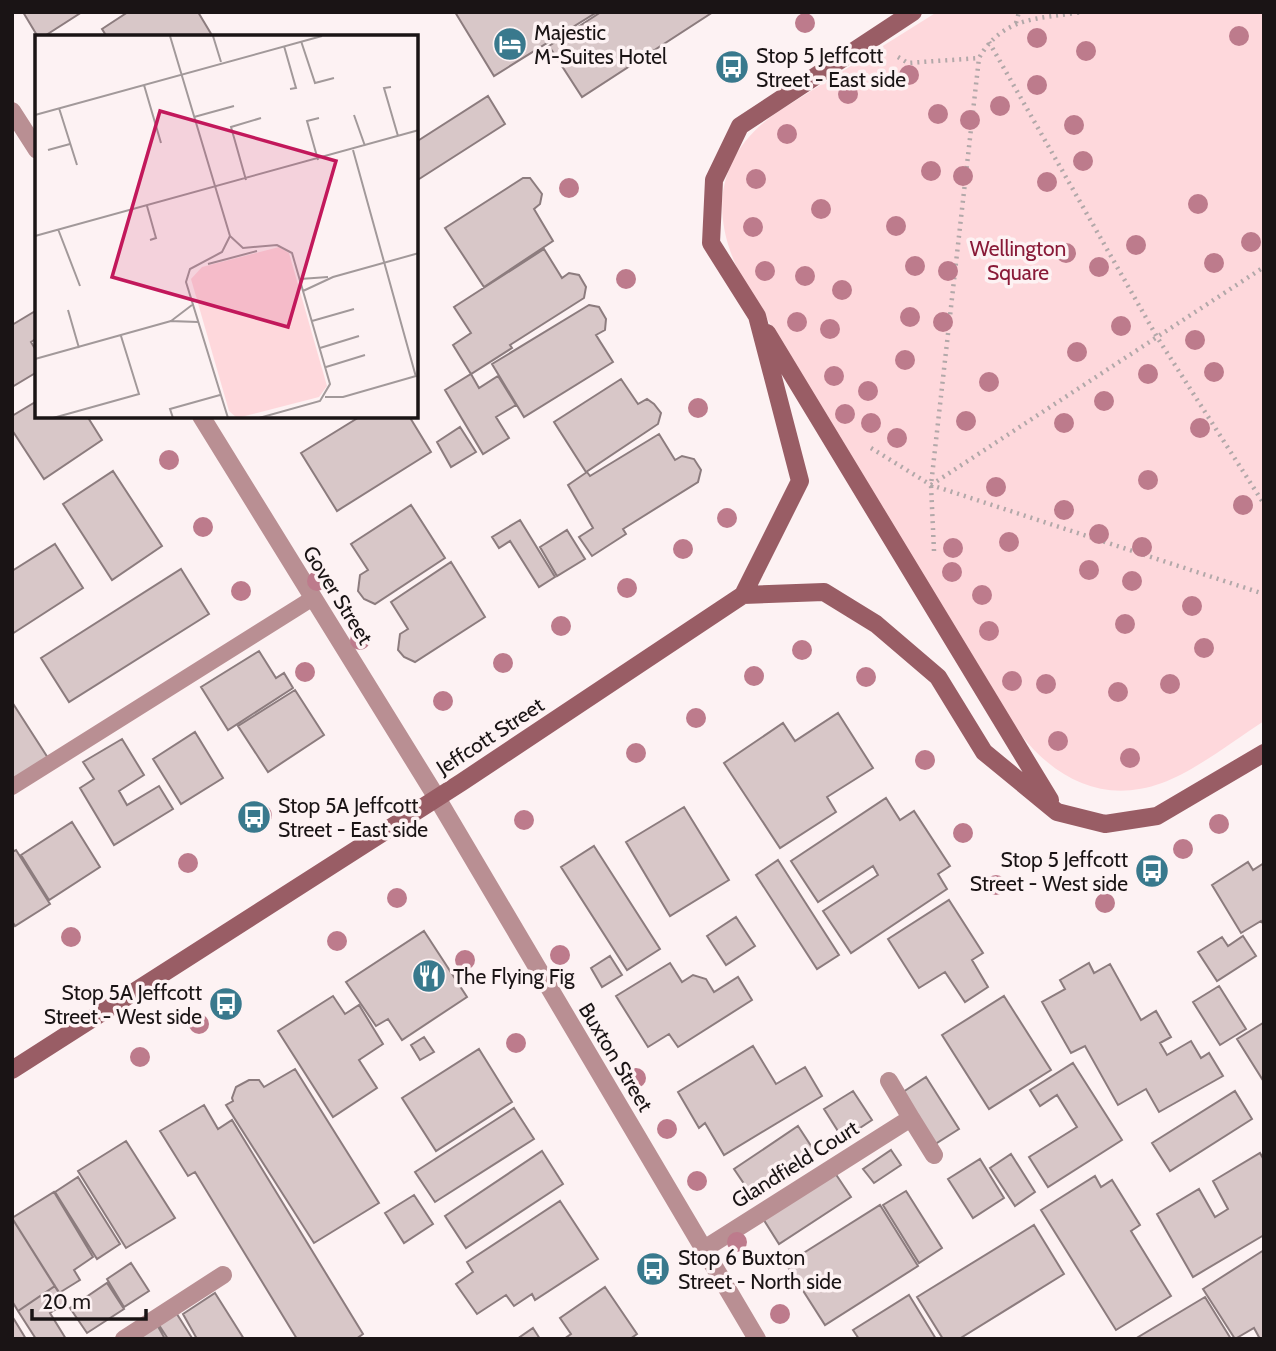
<svg xmlns="http://www.w3.org/2000/svg" width="1276" height="1351" viewBox="0 0 1276 1351" font-family="Cabin,sans-serif">
<rect width="100%" height="100%" fill="#fdf2f3"/>
<path fill="#fed8dc" d="M 937,12 L 1264,12 L 1264,721 C 1235,740 1193,772 1162,783 C 1104,804 1057,780 1020,734 L 740,274 C 708,210 718,152 779,111 Z"/>
<path fill="#d8c7c8" stroke="#8c7c7e" stroke-width="2" d="M 23,12 L 82,12 L 43,37 L 38,37 Z
M 128,12 L 198,12 L 213,37 L 107,37 L 102,29 Z
M 455,12 L 597,12 L 494,76 Z
M 601,12 L 713,12 L 582,97 L 549,46 Z
M 488,96 L 505,124 L 416,181 L 416,142 Z
M 523,178 L 530,178 L 542,194 L 540,204 L 534,209 L 553,241 L 484,287 L 445,228 Z
M 544,249 L 562,278 L 569,273 L 579,275 L 586,287 L 584,298 L 510,345 L 512,348 L 471,374 L 453,345 L 471,333 L 454,307 Z
M 589,305 L 599,307 L 606,319 L 605,330 L 596,335 L 613,362 L 524,417 L 492,364 Z
M 37,310 L 37,338 L 31,342 L 37,352 L 37,372 L 12,387 L 12,325 Z
M 471,374 L 479,388 L 498,376 L 516,405 L 496,417 L 509,438 L 483,454 L 445,390 Z
M 621,379 L 638,404 L 647,399 L 654,404 L 661,413 L 658,424 L 586,472 L 554,422 Z
M 37,401 L 37,416 L 87,416 L 102,440 L 44,479 L 12,430 L 12,416 Z
M 361,416 L 409,416 L 431,452 L 337,511 L 301,453 Z
M 460,427 L 476,452 L 451,467 L 437,442 Z
M 659,434 L 675,460 L 682,456 L 694,459 L 701,470 L 698,482 L 623,529 L 626,534 L 592,556 L 579,537 L 593,528 L 568,485 L 587,472 L 590,476 Z
M 113,471 L 162,546 L 112,580 L 63,504 Z
M 411,505 L 445,558 L 375,604 L 364,599 L 358,591 L 360,575 L 368,570 L 351,544 Z
M 520,520 L 555,577 L 539,587 L 510,541 L 499,548 L 492,537 Z
M 567,530 L 585,559 L 557,576 L 540,547 Z
M 55,544 L 83,588 L 12,634 L 12,571 Z
M 451,562 L 485,617 L 415,662 L 404,657 L 398,650 L 400,634 L 408,629 L 391,602 Z
M 181,569 L 209,614 L 69,702 L 41,658 Z
M 259,651 L 276,678 L 284,673 L 293,688 L 228,730 L 201,687 Z
M 295,690 L 324,735 L 268,772 L 238,726 Z
M 12,702 L 48,758 L 12,781 Z
M 838,713 L 873,768 L 827,797 L 836,812 L 780,848 L 724,763 L 783,723 L 795,741 Z
M 195,732 L 223,778 L 181,804 L 153,759 Z
M 122,739 L 144,775 L 119,791 L 127,805 L 159,786 L 173,809 L 114,845 L 80,788 L 94,779 L 83,762 Z
M 886,798 L 900,820 L 914,811 L 950,866 L 938,874 L 947,889 L 851,953 L 823,911 L 878,875 L 873,866 L 818,902 L 791,861 Z
M 684,807 L 729,880 L 670,916 L 626,842 Z
M 72,822 L 100,867 L 49,900 L 21,855 Z
M 594,846 L 660,949 L 627,970 L 561,867 Z
M 16,850 L 50,904 L 15,926 L 12,921 L 12,852 Z
M 778,860 L 839,955 L 817,969 L 756,875 Z
M 1248,862 L 1253,870 L 1264,863 L 1264,925 L 1261,921 L 1241,933 L 1212,885 Z
M 949,900 L 983,953 L 972,960 L 988,987 L 965,1002 L 945,972 L 919,988 L 888,939 Z
M 736,917 L 755,946 L 726,965 L 707,936 Z
M 424,931 L 467,997 L 402,1040 L 388,1019 L 376,1026 L 346,982 Z
M 1243,936 L 1256,956 L 1217,981 L 1198,952 L 1222,937 L 1228,946 Z
M 610,956 L 622,975 L 602,987 L 591,968 Z
M 670,963 L 682,982 L 693,975 L 706,979 L 714,992 L 738,977 L 752,1000 L 678,1047 L 669,1034 L 648,1047 L 616,996 Z
M 1089,963 L 1094,973 L 1110,964 L 1141,1020 L 1156,1011 L 1171,1037 L 1160,1043 L 1167,1055 L 1191,1041 L 1201,1058 L 1209,1053 L 1223,1076 L 1159,1112 L 1146,1089 L 1118,1105 L 1085,1046 L 1071,1053 L 1042,1002 L 1065,989 L 1060,980 Z
M 1219,986 L 1246,1029 L 1220,1045 L 1193,1002 Z
M 333,996 L 345,1014 L 359,1005 L 383,1044 L 359,1060 L 377,1088 L 333,1117 L 278,1031 Z
M 1004,996 L 1051,1070 L 989,1109 L 942,1035 Z
M 1263,1023 L 1264,1024 L 1264,1082 L 1237,1039 Z
M 424,1037 L 434,1052 L 420,1060 L 411,1045 Z
M 753,1046 L 776,1084 L 805,1067 L 822,1096 L 724,1155 L 705,1123 L 699,1128 L 678,1092 Z
M 479,1049 L 512,1102 L 436,1151 L 402,1098 Z
M 1073,1063 L 1122,1140 L 1048,1187 L 1029,1157 L 1077,1127 L 1057,1095 L 1040,1106 L 1030,1090 Z
M 295,1069 L 379,1203 L 314,1243 L 226,1105 L 233,1101 L 232,1098 L 236,1087 L 249,1080 L 259,1080 L 264,1087 Z
M 926,1077 L 959,1129 L 932,1146 L 900,1094 Z
M 853,1091 L 872,1120 L 843,1139 L 824,1109 Z
M 1235,1091 L 1252,1119 L 1170,1171 L 1152,1143 Z
M 204,1105 L 218,1129 L 232,1120 L 363,1334 L 356,1339 L 297,1339 L 195,1172 L 188,1176 L 160,1131 Z
M 514,1108 L 534,1139 L 435,1202 L 415,1172 Z
M 798,1126 L 815,1152 L 751,1194 L 734,1169 Z
M 126,1141 L 175,1218 L 126,1248 L 78,1171 Z
M 891,1150 L 901,1165 L 874,1183 L 863,1169 Z
M 542,1151 L 563,1184 L 466,1248 L 445,1216 Z
M 1260,1153 L 1264,1160 L 1264,1235 L 1193,1277 L 1157,1214 L 1199,1189 L 1215,1217 L 1228,1209 L 1213,1181 Z
M 1011,1154 L 1035,1192 L 1015,1206 L 990,1168 Z
M 980,1159 L 1004,1198 L 973,1218 L 948,1179 Z
M 833,1170 L 851,1197 L 779,1244 L 762,1217 Z
M 1095,1176 L 1101,1187 L 1112,1180 L 1140,1225 L 1131,1231 L 1171,1296 L 1116,1330 L 1041,1210 Z
M 78,1177 L 120,1244 L 97,1259 L 55,1192 Z
M 906,1191 L 942,1248 L 919,1263 L 883,1205 Z
M 54,1192 L 93,1257 L 74,1270 L 80,1280 L 59,1293 L 12,1218 Z
M 414,1195 L 433,1224 L 404,1243 L 385,1213 Z
M 560,1201 L 598,1259 L 535,1300 L 532,1294 L 514,1306 L 506,1295 L 477,1314 L 456,1284 L 473,1272 L 467,1262 Z
M 880,1205 L 918,1266 L 825,1325 L 786,1264 Z
M 12,1218 L 55,1286 L 18,1311 L 12,1301 Z
M 1034,1225 L 1064,1274 L 959,1339 L 943,1339 L 917,1297 Z
M 1264,1250 L 1264,1339 L 1260,1339 L 1254,1328 L 1235,1339 L 1203,1289 Z
M 131,1263 L 149,1291 L 124,1307 L 107,1279 Z
M 107,1283 L 124,1309 L 87,1333 L 70,1308 Z
M 55,1286 L 66,1303 L 50,1313 L 66,1339 L 36,1339 L 18,1311 Z
M 605,1287 L 637,1334 L 630,1339 L 564,1339 L 571,1334 L 560,1318 Z
M 215,1293 L 244,1339 L 197,1339 L 183,1314 Z
M 909,1295 L 936,1339 L 859,1339 L 853,1330 Z
M 1205,1297 L 1231,1339 L 1135,1339 Z
M 175,1311 L 192,1338 L 191,1339 L 168,1339 L 157,1322 Z
M 12,1316 L 26,1339 L 12,1339 Z
M 155,1321 L 165,1339 L 130,1339 Z
M 533,1328 L 540,1339 L 517,1339 Z"/>
<g fill="none" stroke-linecap="round" stroke-linejoin="round">
<path stroke="#b2a8a9" stroke-width="4.5" stroke-dasharray="2 5" stroke-linecap="butt" d="M 1016,23 L 1019,12
M 989,42 L 1157,337 L 1264,504
M 898,57 L 908,63 L 979,58
M 871,448 L 931,485 L 1264,594
M 931,485 L 1264,267
M 934,551 L 931,485 L 979,58 C 1003,16 1039,19 1082,12"/>
<path stroke="#b98f93" stroke-width="16" d="M 12,787 L 313,598"/>
<path stroke="#b98f93" stroke-width="18" d="M 12,111 L 37,150
M 201,416 L 437,798 L 757,1339
M 889,1081 L 911,1118
M 704,1249 L 911,1118 L 934,1155
M 124,1339 L 223,1275"/>
<path stroke="#995d65" stroke-width="18" d="M 767,333 L 1050,800
M 743,595 L 824,592 L 876,624 L 938,677 L 984,752 L 1057,812 L 1105,824 L 1157,816 L 1264,753
M 12,1070 L 462,782 L 743,595 L 800,481 L 757,316 L 711,243 L 714,180 L 740,126 L 913,12"/>
</g>
<g fill="#bd7b8c">
<circle cx="805" cy="23" r="10"/>
<circle cx="1239" cy="36" r="10"/>
<circle cx="1037" cy="38" r="10"/>
<circle cx="1086" cy="51" r="10"/>
<circle cx="909" cy="75" r="10"/>
<circle cx="1037" cy="85" r="10"/>
<circle cx="848" cy="94" r="10"/>
<circle cx="1000" cy="106" r="10"/>
<circle cx="938" cy="114" r="10"/>
<circle cx="970" cy="120" r="10"/>
<circle cx="1074" cy="125" r="10"/>
<circle cx="787" cy="134" r="10"/>
<circle cx="1083" cy="161" r="10"/>
<circle cx="931" cy="171" r="10"/>
<circle cx="963" cy="176" r="10"/>
<circle cx="756" cy="179" r="10"/>
<circle cx="1047" cy="182" r="10"/>
<circle cx="569" cy="188" r="10"/>
<circle cx="1198" cy="204" r="10"/>
<circle cx="821" cy="209" r="10"/>
<circle cx="896" cy="226" r="10"/>
<circle cx="753" cy="227" r="10"/>
<circle cx="1251" cy="242" r="10"/>
<circle cx="1136" cy="245" r="10"/>
<circle cx="1066" cy="253" r="10"/>
<circle cx="1214" cy="263" r="10"/>
<circle cx="915" cy="266" r="10"/>
<circle cx="1099" cy="267" r="10"/>
<circle cx="765" cy="271" r="10"/>
<circle cx="948" cy="271" r="10"/>
<circle cx="805" cy="276" r="10"/>
<circle cx="626" cy="279" r="10"/>
<circle cx="842" cy="290" r="10"/>
<circle cx="910" cy="317" r="10"/>
<circle cx="797" cy="322" r="10"/>
<circle cx="943" cy="322" r="10"/>
<circle cx="1121" cy="326" r="10"/>
<circle cx="830" cy="329" r="10"/>
<circle cx="1195" cy="340" r="10"/>
<circle cx="1077" cy="352" r="10"/>
<circle cx="905" cy="360" r="10"/>
<circle cx="1214" cy="372" r="10"/>
<circle cx="1148" cy="374" r="10"/>
<circle cx="834" cy="376" r="10"/>
<circle cx="989" cy="382" r="10"/>
<circle cx="868" cy="391" r="10"/>
<circle cx="1104" cy="401" r="10"/>
<circle cx="698" cy="408" r="10"/>
<circle cx="845" cy="414" r="10"/>
<circle cx="966" cy="421" r="10"/>
<circle cx="871" cy="423" r="10"/>
<circle cx="1064" cy="423" r="10"/>
<circle cx="1200" cy="428" r="10"/>
<circle cx="897" cy="438" r="10"/>
<circle cx="169" cy="460" r="10"/>
<circle cx="1148" cy="480" r="10"/>
<circle cx="996" cy="487" r="10"/>
<circle cx="1243" cy="505" r="10"/>
<circle cx="1064" cy="510" r="10"/>
<circle cx="727" cy="518" r="10"/>
<circle cx="203" cy="527" r="10"/>
<circle cx="1099" cy="534" r="10"/>
<circle cx="1009" cy="542" r="10"/>
<circle cx="1142" cy="547" r="10"/>
<circle cx="953" cy="548" r="10"/>
<circle cx="683" cy="549" r="10"/>
<circle cx="1089" cy="570" r="10"/>
<circle cx="952" cy="572" r="10"/>
<circle cx="317" cy="581" r="10"/>
<circle cx="1132" cy="581" r="10"/>
<circle cx="627" cy="588" r="10"/>
<circle cx="241" cy="591" r="10"/>
<circle cx="982" cy="595" r="10"/>
<circle cx="1192" cy="606" r="10"/>
<circle cx="1125" cy="624" r="10"/>
<circle cx="561" cy="626" r="10"/>
<circle cx="989" cy="631" r="10"/>
<circle cx="360" cy="640" r="10"/>
<circle cx="1204" cy="648" r="10"/>
<circle cx="802" cy="650" r="10"/>
<circle cx="503" cy="663" r="10"/>
<circle cx="305" cy="672" r="10"/>
<circle cx="754" cy="676" r="10"/>
<circle cx="866" cy="677" r="10"/>
<circle cx="1012" cy="681" r="10"/>
<circle cx="1046" cy="684" r="10"/>
<circle cx="1170" cy="684" r="10"/>
<circle cx="1118" cy="692" r="10"/>
<circle cx="443" cy="701" r="10"/>
<circle cx="696" cy="718" r="10"/>
<circle cx="1058" cy="741" r="10"/>
<circle cx="636" cy="753" r="10"/>
<circle cx="1130" cy="758" r="10"/>
<circle cx="925" cy="760" r="10"/>
<circle cx="262" cy="815" r="10"/>
<circle cx="524" cy="820" r="10"/>
<circle cx="1219" cy="824" r="10"/>
<circle cx="963" cy="833" r="10"/>
<circle cx="1183" cy="849" r="10"/>
<circle cx="188" cy="863" r="10"/>
<circle cx="996" cy="885" r="10"/>
<circle cx="397" cy="898" r="10"/>
<circle cx="1105" cy="903" r="10"/>
<circle cx="71" cy="937" r="10"/>
<circle cx="337" cy="941" r="10"/>
<circle cx="560" cy="955" r="10"/>
<circle cx="465" cy="960" r="10"/>
<circle cx="199" cy="1024" r="10"/>
<circle cx="516" cy="1043" r="10"/>
<circle cx="140" cy="1057" r="10"/>
<circle cx="636" cy="1078" r="10"/>
<circle cx="667" cy="1129" r="10"/>
<circle cx="697" cy="1181" r="10"/>
<circle cx="737" cy="1242" r="10"/>
<circle cx="652" cy="1263" r="10"/>
<circle cx="780" cy="1314" r="10"/>
</g>
<defs>
<g id="hotel-disc" transform="scale(1.75)"><circle r="9.5" fill="#39798d" stroke="#fdf2f3"/><path d="M-6-4.5h1.5V1H6V5H4.5V3h-9V5H-6ZM-4 0a1.8 1.8 0 1 1 3.6 0ZM.5 0V-2.5h3Q6-2.5 6 0Z" fill="#fff"/></g>
<g id="bus-disc" transform="scale(1.75)"><circle r="9.5" fill="#39798d" stroke="#fdf2f3"/><path d="M-5-6H5V4H4V6H2V4H-2V6H-4V4H-5ZM-3.5-4V0h7V-4ZM-3.5 1.2v1.5H-2V1.2ZM2 1.2v1.5H3.5V1.2Z" fill="#fff"/></g>
<g id="restaurant-disc" transform="scale(1.75)"><circle r="9.5" fill="#39798d" stroke="#fdf2f3"/><path d="M-5-6h1v4h1v-4h1v4h1v-4h1v5L-1.5 .5V6h-2V.5L-5-1ZM5-6V6H3V1.5H1.5Q1.5-4 5-6Z" fill="#fff"/></g>
</defs>
<g fill-rule="evenodd">
<use href="#hotel-disc" x="510" y="44"/>
<use href="#bus-disc" x="732" y="67"/>
<use href="#bus-disc" x="254" y="817"/>
<use href="#bus-disc" x="1152" y="871"/>
<use href="#restaurant-disc" x="429" y="976"/>
<use href="#bus-disc" x="226" y="1004"/>
<use href="#bus-disc" x="653" y="1269"/>
</g>
<g text-anchor="middle" dominant-baseline="central" stroke-width="7" stroke-linejoin="round" paint-order="stroke">
<g font-size="21" fill="#1a1415" stroke="#fdf2f3" text-anchor="start">
<text x="534" y="32">Majestic<tspan x="534" dy="24">M-Suites Hotel</tspan></text>
<text x="756" y="55">Stop 5 Jeffcott<tspan x="756" dy="24">Street - East side</tspan></text>
<text x="278" y="805">Stop 5A Jeffcott<tspan x="278" dy="24">Street - East side</tspan></text>
<text x="1128" y="859" text-anchor="end">Stop 5 Jeffcott<tspan x="1128" dy="24">Street - West side</tspan></text>
<text x="453" y="976">The Flying Fig</text>
<text x="202" y="992" text-anchor="end">Stop 5A Jeffcott<tspan x="202" dy="24">Street - West side</tspan></text>
<text x="678" y="1257">Stop 6 Buxton<tspan x="678" dy="24">Street - North side</tspan></text>
</g>
<g font-size="21" fill="#891a38" stroke="#fdf2f3">
<text x="1018" y="248">Wellington<tspan x="1018" dy="24">Square</tspan></text>
</g>
<g font-size="21" fill="#1a1415" stroke="#fdf2f3">
<text transform="translate(338 595) rotate(58)">Gover Street</text>
<text transform="translate(490 736) rotate(-33)">Jeffcott Street</text>
<text transform="translate(616 1057) rotate(59)">Buxton Street</text>
<text transform="translate(795 1164) rotate(-32)">Glandfield Court</text>
</g>
</g>
<g transform="translate(35 35)">
<rect width="383" height="383" fill="#fdf2f3"/>
<path d="M 244,212 L 254,218 L 292,351 L 284,362 L 202,383 L 194,376 L 156,244 L 167,232 Z" fill="#fed8dc"/>
<path fill="none" stroke="#a2999a" stroke-width="2" d="M 135,1 L 195,201 L 208,213 L 242,210 L 257,218 L 295,349 L 285,366 L 224,383M 178,1 L 186,27M 266,6 L 280,48 L 299,43M 249,11 L 261,53 L 255,54M 109,50 L 126,108M 356,52 L 349,53 L 363,101M 24,73 L 42,130M 0,80 L 287,1M 319,80 L 330,111M 159,82 L 199,71M 13,115 L 35,109M 318,115 L 381,342M 283,125 L 272,86 L 284,83M 211,145 L 196,92 L 226,83M 112,171 L 121,203 L 115,205M 23,194 L 45,251M 0,201 L 384,95M 173,229 L 222,216M 265,244 L 293,242M 268,256 L 298,242 L 384,218M 157,270 L 136,286 L 163,287M 33,275 L 44,313M 277,286 L 319,274M 285,313 L 324,301M 0,324 L 136,286M 291,332 L 330,320M 290,362 L 308,362 L 381,341M 18,383 L 104,359 L 86,301M 138,383 L 135,374 L 185,360M 193,383 L 151,247 L 155,234 L 187,217 L 195,201"/>
<path fill="#c2185b" fill-opacity="0.15" stroke="#c2185b" stroke-width="3.5" d="M 125,76 L 301,126 L 253,292 L 77,242 Z"/>
<rect width="383" height="383" fill="none" stroke="#1a1415" stroke-width="3.5"/>
</g>
<rect width="1276" height="1351" fill="none" stroke="#1a1415" stroke-width="28"/>
<path d="M32 1309v10h114v-10" fill="none" stroke="#1a1415" stroke-width="3.5"/>
<text x="42" y="1309" font-size="21" fill="#1a1415" stroke="#fdf2f3" stroke-width="5" paint-order="stroke">20 m</text>
</svg>
